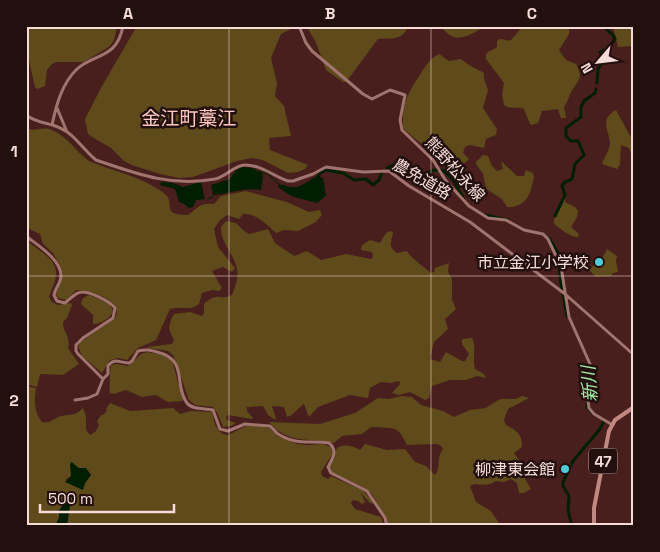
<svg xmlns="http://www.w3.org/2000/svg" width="660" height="552" viewBox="0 0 660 552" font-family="'Space Grotesk','Noto Sans JP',sans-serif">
<rect width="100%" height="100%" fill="#481f1c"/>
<path fill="#5e4a1a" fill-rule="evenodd" d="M 26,26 L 117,26 L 114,40 L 110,46 L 84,62 L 56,62 L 52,64 L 47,70 L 45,86 L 37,89 L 35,87 L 26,47 Z
M 137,26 L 297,26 L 281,34 L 271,58 L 277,83 L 275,96 L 284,106 L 291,136 L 269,138 L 270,150 L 308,165 L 305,169 L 298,172 L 288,173 L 263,160 L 252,158 L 237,161 L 193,177 L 179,178 L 160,174 L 132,165 L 124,161 L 111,148 L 92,137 L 88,134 L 85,119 L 102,86 Z
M 306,26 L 408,26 C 403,41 391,38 378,39 L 346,82 L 343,82 L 326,70 L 315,40 Z
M 441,26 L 485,26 C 469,36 454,46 441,26 Z
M 523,26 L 569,26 L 569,34 L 559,50 L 566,60 L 576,64 C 586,82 574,82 569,97 C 567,101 567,103 564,107 L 566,118 L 561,118 L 558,109 L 542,111 L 538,123 L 532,125 L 530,124 L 524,109 C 518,106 511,110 504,105 L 502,94 L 504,83 L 486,59 C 484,51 492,51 497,47 L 497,41 C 502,36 505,42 511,40 Z
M 613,26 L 634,26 L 634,46 L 618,47 Z
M 439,54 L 449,61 L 461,59 L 469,65 L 484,73 L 484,79 L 488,90 L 483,108 L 497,129 L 496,135 L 486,139 L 484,148 L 470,145 L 465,147 L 463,153 L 469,159 C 465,164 461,165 455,164 C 445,162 410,136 403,128 C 401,106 408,92 420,75 C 425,67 429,59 439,54 Z
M 616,110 L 629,134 L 632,138 L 634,137 L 634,163 L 629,148 L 621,145 L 620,165 L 617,169 L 602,164 C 604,158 609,151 610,144 C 610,131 598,120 616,110 Z
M 26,128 C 35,132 41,127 49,129 C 67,135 75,151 89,161 C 114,172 141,176 164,193 C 177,203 159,215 188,215 C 200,207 198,203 214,204 L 221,196 L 246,191 L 287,202 L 309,212 L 320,210 L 322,215 L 316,222 L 298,231 L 284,230 L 276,233 C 267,225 257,213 243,214 L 239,219 L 227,215 L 220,220 L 214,229 L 218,247 L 235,268 L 232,272 L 223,267 L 212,271 L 222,288 L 219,291 L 212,290 L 202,293 L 199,304 C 189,312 181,305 170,309 L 156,340 L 138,348 L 127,360 L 118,358 L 110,360 L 102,373 L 82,356 L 78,346 L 81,342 L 115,318 C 125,299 89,291 76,290 L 66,300 L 58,298 L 56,294 L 62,279 L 60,266 L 53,253 L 43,244 L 40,234 L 29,229 L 26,225 Z
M 483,155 L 488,156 L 492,166 L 497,171 L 503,169 L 501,161 L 517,176 L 524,176 L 526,170 L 533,173 C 535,178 533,180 532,185 C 530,198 522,208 507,207 L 502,199 L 486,189 L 483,174 L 476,164 L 476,162 Z
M 565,195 L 566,195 L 565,202 L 575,207 L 578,211 L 577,217 L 571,227 L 579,234 L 578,237 C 570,237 561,229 554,224 L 554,220 Z
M 226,221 L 236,223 L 244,231 L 249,234 L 268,229 L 275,243 L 294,256 L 307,251 L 321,260 L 346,254 L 371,259 L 373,257 L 372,252 L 361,250 L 362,245 L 370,240 L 380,243 L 386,233 L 390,231 L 393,232 C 392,241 387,247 397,253 L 407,251 C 410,257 425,268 431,273 L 434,272 L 435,268 L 449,263 L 448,272 L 452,279 L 452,300 L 456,309 L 445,319 L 448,329 L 434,342 L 430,359 L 440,362 L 446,352 L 462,361 L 465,361 L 469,354 L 462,344 L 462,340 L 463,339 L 472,338 C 477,347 472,358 475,369 L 484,374 L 486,378 L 477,376 L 466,380 L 450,380 L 432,386 L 429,398 L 425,400 L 410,392 L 399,395 L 392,393 L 400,384 L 399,381 L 390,383 L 381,382 L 370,388 L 368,398 L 350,395 L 318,407 L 309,417 L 304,404 C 297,408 295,415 287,417 L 284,407 L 272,406 L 276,419 L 274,419 L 268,415 L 263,406 L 247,407 L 247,411 L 253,418 L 252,419 L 228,415 L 226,417 L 227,420 L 236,423 L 231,426 L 223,427 L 218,414 L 213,407 L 195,405 L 189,400 L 173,355 L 168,351 L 148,348 L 147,347 L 172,344 L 174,339 C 167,330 169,323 174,314 L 190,312 L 202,316 L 204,313 L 204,304 C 218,291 221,301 232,295 C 234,290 236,284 237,279 C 241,259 220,246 221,227 Z
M 26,239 C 35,250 57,257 56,274 C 56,282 51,289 49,297 L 52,302 L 58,305 L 71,303 L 72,305 L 67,318 L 63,322 C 62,332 71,335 68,348 L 79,364 L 63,375 L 40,374 L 37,387 L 26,384 Z
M 607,249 L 617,256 L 616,261 L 618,272 L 613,273 L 611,276 L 596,277 L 589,270 L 604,255 Z
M 89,295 L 109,303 L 113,311 C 111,318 101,324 93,324 L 93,315 L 81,304 L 83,298 Z
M 147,352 L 168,356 L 172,360 L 183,401 L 168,402 L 156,395 L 142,397 L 126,390 L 114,394 L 110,393 C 109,389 110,370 111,365 L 117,364 L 128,366 L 141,354 Z
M 26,386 L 36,388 C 34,400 34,412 42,422 C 50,424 54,418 61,416 C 70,414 76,416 83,408 L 86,416 L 86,430 L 90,435 L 96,431 L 99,425 L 97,421 L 101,415 L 103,415 L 107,411 L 106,409 L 110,403 L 130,411 L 173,408 L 180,414 L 191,411 L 212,412 L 215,425 L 222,434 L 228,435 L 246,426 L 256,426 L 270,428 L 277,436 L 297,444 L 308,445 L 323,444 L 331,447 L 333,453 L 321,472 L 322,476 L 328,479 L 331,476 L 364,491 L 375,504 L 370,503 L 361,493 L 365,502 L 362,504 L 358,501 L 353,500 L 351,503 L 355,509 L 381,517 L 384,526 L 67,526 L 71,498 L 68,496 C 61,503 61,517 55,526 L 26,526 ZM 71,462 C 78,468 84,470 91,475 L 85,483 L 65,480 L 71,476 Z
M 402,396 L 412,397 L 421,405 L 443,411 L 454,417 L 470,410 L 486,408 L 500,399 L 516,399 L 522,396 L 529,398 L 508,409 L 504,420 L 506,425 C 517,431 522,434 522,447 L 514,453 L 519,460 L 521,472 L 531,489 L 524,493 L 519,493 L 517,483 L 511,479 L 504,482 L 496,481 C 483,489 478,481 470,486 L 476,502 L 491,511 L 499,523 L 508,526 L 497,526 L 494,524 L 492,526 L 389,526 L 372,494 L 366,489 L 331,472 L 329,467 L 337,448 C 343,443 354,446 360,450 L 365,444 L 387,450 L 405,449 L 415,462 L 426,466 L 435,475 C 442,467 435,459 443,449 L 441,446 L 437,444 L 407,445 L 401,434 L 397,430 L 391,428 L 375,427 L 371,427 L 362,434 L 342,436 L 334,443 C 315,438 298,443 280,432 C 275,430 272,424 269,422 L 320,424 L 355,413 L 378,398 L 389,399 Z"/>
<path fill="#001e02" d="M 242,167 L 253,168 L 257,171 L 261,171 L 263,177 L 261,190 C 244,187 229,194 213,195 L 211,185 L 230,179 L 236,170 Z
M 317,176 L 323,178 L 326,196 L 317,203 L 291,196 L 278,187 L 279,185 C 284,184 286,187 291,187 C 300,189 309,180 317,176 Z
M 161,182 L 173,183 L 183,187 L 201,182 L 205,199 L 196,200 L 193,207 L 189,208 L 184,204 L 179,202 L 175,189 L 160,185 Z
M 72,462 L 78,468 L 86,468 L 91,475 L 85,483 L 83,490 L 65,482 L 71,476 L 70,464 Z
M 70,493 L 74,494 L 71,498 L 67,526 L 55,526 L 59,518 L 59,510 C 61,509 69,496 70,493 Z"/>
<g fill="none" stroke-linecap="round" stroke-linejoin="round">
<path stroke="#001e02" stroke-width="1" d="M 262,173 L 267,173 L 280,185
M 208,199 L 214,196"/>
<path stroke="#001e02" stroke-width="3" d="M 597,83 L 598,69 L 604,59 L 600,52 L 609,48 L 615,39 L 613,35 L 603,26
M 387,168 L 394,165 C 397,168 399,172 402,174 C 421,184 432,162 446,173 C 456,180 458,190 464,199
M 317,179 L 320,173 L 326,170 L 343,173 L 354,180 L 366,179 L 373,185 L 379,180 L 382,172
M 485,215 L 508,220
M 555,216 L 565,195 L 562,186 L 565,182 L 572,179 L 575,164 L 584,155 L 578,141 L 571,141 L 566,136 L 566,128 L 581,117 L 581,107 L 584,101 L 595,93 L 596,89
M 549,238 L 558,253 L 560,277 L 567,316
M 588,396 L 587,407 L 593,414
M 572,526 L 568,510 L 569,496 L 563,486 L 563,482 L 573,461 L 600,429 L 604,421 L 603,420"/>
<path stroke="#a1746f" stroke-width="3" d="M 299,26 L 306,43 L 312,51 L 363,94 L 372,99 L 390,90 L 405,95 L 400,120 L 402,130 L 433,160 L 446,181 L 469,206 L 488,218 L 506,220 L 524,230 L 543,234 L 548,239 L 557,258 L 560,260 L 569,317 L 594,373 L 588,401 L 589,408 L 594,414 L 611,424
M 57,108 L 67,132
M 26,115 C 38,124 48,122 60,128 C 75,134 83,150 96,160 C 137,174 171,187 215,179 C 226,177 234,165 245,165 C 262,165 273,176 288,181 L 293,181 L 313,174 L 326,167 L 363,172 L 389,171 L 409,186 L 470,222 L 565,294 L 634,355
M 52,125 C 56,106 62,83 77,69 C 95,53 117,59 123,26
M 26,236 C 37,245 61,259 61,276 C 61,283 55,288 54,295 L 57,301 L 65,303 C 69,300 73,295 78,293 C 86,289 110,301 115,308 L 113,318 L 83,338 L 76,345 L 76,351 L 78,354 L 103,379 L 97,394 L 88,398 L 75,400
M 103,379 L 108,374 L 108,366 C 114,357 120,363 129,363 L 132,361 L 138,351 C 146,349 150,350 157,352 C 189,360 173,384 187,403 C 192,410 205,408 213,410 L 220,429 L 228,431 L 245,424 L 270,426 C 273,428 275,432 278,434 C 297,446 310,440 329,443 C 338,450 333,458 328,467 L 331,473 L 367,491 L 385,518 L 387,526"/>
<path stroke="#c18781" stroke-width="4" d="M 594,526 L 594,508 L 609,431 L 615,420 L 634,407"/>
</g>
<path fill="none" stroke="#f7dbd8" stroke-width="1" stroke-opacity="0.55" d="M 229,26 L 229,526M 431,26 L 431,526M 26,276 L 634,276"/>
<g fill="#52cbd9" stroke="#22100e" stroke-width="2">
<circle cx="599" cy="262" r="5"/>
<circle cx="565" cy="469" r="5"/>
</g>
<g text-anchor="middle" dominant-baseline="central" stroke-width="5" stroke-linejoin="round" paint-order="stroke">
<rect fill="#22100e" stroke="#b79e9b" stroke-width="1" x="589" y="448.5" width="28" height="25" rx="4"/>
<g font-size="15" font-weight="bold" fill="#f7dbd8">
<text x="603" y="461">47</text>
</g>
<g font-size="16" fill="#f7dbd8" stroke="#22100e">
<text transform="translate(455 169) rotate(48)">熊野松永線</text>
<text transform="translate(422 179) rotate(30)">農免道路</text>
</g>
<g font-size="16" fill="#f7dbd8" stroke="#22100e" text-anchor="end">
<text x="589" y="262">市立金江小学校</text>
<text x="555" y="469">柳津東会館</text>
</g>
<g font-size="18" font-style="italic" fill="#a4e9a6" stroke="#22100e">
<text transform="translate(589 384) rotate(-94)">新川</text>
</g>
<g font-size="19" fill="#fec7c1" stroke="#22100e">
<text x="189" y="118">金江町藁江</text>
</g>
</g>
<rect width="660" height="552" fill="none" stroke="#22100e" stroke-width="55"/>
<g transform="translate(598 62) rotate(242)" stroke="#22100e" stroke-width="4" paint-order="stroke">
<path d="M0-4L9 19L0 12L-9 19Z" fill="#f7dbd8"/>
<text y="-8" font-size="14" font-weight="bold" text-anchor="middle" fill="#f7dbd8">N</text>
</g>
<path d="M40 504v8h134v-8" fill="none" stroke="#f7dbd8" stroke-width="2.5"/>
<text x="48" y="504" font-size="15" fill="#f7dbd8" stroke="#22100e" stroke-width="4" paint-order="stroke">500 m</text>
<rect x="28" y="28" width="604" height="496" fill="none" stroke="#f7dbd8" stroke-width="2"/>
<g font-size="16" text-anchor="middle" font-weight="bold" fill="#f7dbd8">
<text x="128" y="19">A</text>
<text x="330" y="19">B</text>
<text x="532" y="19">C</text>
<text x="14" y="157">1</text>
<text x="14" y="406">2</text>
</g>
</svg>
